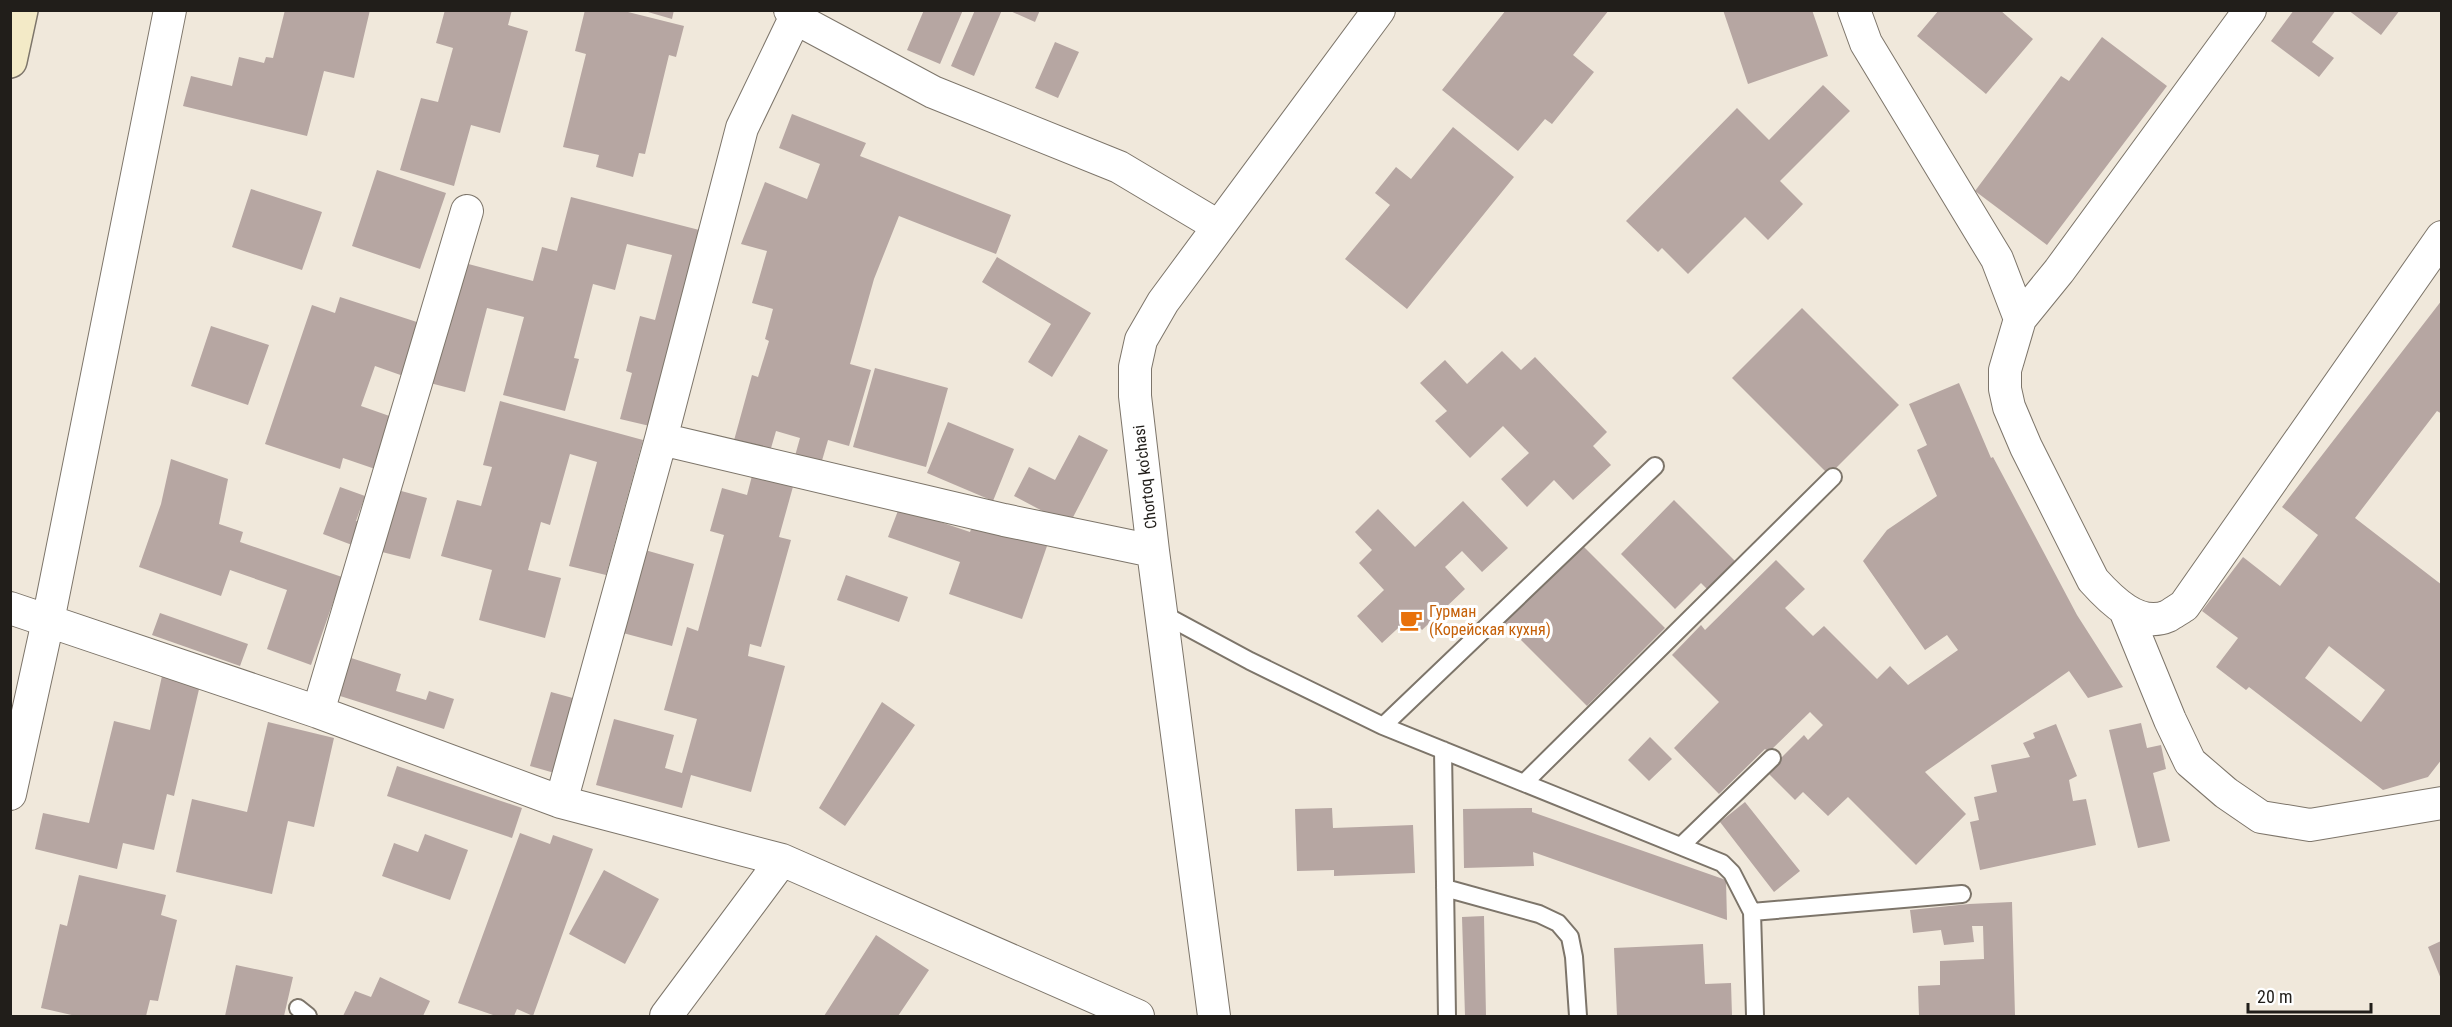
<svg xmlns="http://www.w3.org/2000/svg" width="2452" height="1027" viewBox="0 0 2452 1027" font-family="'Roboto Condensed',sans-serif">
<rect width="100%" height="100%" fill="#f0e8db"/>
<path fill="#b6a6a2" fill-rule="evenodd" d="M 285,10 L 370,10 L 354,78 L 324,71 L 307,136 L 183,106 L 191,76 L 232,86 L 239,57 L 264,63 L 266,57 L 273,58 Z
M 445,10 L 512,10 L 508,25 L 528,31 L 500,133 L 471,125 L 454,186 L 400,170 L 421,98 L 438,102 L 453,48 L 436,43 Z
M 585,10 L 620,10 L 684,26 L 676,57 L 669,55 L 645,154 L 639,153 L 633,177 L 596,167 L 599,155 L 563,147 L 586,54 L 575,51 Z
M 641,10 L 674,10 L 672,19 Z
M 924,10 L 963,10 L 940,64 L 907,50 Z
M 975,10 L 1002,10 L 974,76 L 951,66 Z
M 1008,10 L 1040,10 L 1035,22 Z
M 1506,10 L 1609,10 L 1573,55 L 1594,72 L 1552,124 L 1545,119 L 1518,151 L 1442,90 Z
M 1723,10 L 1812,10 L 1828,56 L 1748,84 Z
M 1939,10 L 2000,10 L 2033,39 L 1986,94 L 1917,36 Z
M 2294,10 L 2336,10 L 2312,42 L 2334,58 L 2319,77 L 2271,41 Z
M 2348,10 L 2400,10 L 2381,35 Z
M 2102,37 L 2167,86 L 2047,245 L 1975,191 L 2061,76 L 2069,81 Z
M 1055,42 L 1079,52 L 1058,98 L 1035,88 Z
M 1823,85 L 1850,111 L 1780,181 L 1803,204 L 1768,240 L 1745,217 L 1688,274 L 1662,248 L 1658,252 L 1626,221 L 1737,108 L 1769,140 Z
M 792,114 L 866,143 L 860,156 L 1011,215 L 996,254 L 899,216 L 874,279 L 850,364 L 871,370 L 849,446 L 828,440 L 821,464 L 795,456 L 800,438 L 776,431 L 769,455 L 733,444 L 752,375 L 758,377 L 769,341 L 765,339 L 773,309 L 752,303 L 767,251 L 741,244 L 765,182 L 807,199 L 820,164 L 779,148 Z
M 1453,127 L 1514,177 L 1407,309 L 1345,259 L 1390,205 L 1375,193 L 1396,167 L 1411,179 Z
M 377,170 L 446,193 L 420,269 L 352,246 Z
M 251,189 L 322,212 L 302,270 L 232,247 Z
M 571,197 L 707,232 L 654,427 L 620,419 L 632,373 L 626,371 L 640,316 L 655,320 L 672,255 L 627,244 L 615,290 L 593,284 L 574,358 L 579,359 L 565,411 L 503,395 L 524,317 L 487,308 L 465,392 L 426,382 L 457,261 L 533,281 L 542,247 L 557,251 Z
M 997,257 L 1091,313 L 1052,377 L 1028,362 L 1051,324 L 982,282 Z
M 340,297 L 423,324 L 409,378 L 375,366 L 361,406 L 398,419 L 381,471 L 343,458 L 340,469 L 265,444 L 312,305 L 335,313 Z
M 2442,300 L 2442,414 L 2437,411 L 2355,518 L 2442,585 L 2442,759 L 2428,777 L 2383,790 L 2249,687 L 2246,690 L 2216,667 L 2238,638 L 2202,611 L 2243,557 L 2280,586 L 2318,535 L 2282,507 ZM 2329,646 L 2385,690 L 2361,722 L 2305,678 Z
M 1802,308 L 1899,405 L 1829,475 L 1732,378 Z
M 211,326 L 269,345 L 248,405 L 191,386 Z
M 1502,351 L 1521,370 L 1535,357 L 1607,432 L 1593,446 L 1611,465 L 1573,500 L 1554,480 L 1527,507 L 1501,479 L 1529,453 L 1503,426 L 1470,458 L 1435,421 L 1447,411 L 1420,383 L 1445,360 L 1467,384 Z
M 875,368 L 948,388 L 926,467 L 853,447 Z
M 1959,383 L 1991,458 L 1993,457 L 2077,615 L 2123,687 L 2088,698 L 2069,671 L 1925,772 L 1966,814 L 1916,865 L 1848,797 L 1828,816 L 1803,792 L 1795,800 L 1767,772 L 1804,735 L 1808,740 L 1823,725 L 1810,712 L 1769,752 L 1765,749 L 1719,794 L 1674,748 L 1719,702 L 1672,655 L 1701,625 L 1705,630 L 1776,560 L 1805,589 L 1785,608 L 1813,636 L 1824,626 L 1877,679 L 1890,666 L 1908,685 L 1958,650 L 1947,635 L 1925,650 L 1863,561 L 1887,530 L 1937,496 L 1917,450 L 1927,445 L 1909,404 Z
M 500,401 L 643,440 L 606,575 L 569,566 L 597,462 L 570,454 L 550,525 L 541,522 L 528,570 L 561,578 L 545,638 L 479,620 L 492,570 L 441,556 L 457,500 L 481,506 L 492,467 L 483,465 Z
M 948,422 L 1014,449 L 993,501 L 927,473 Z
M 1079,435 L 1108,450 L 1069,525 L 1014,496 L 1029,467 L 1055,480 Z
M 171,459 L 228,479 L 219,524 L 243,532 L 240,542 L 342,577 L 311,665 L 267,649 L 287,590 L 230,570 L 221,596 L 139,567 L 161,504 Z
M 753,472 L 794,483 L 779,537 L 791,540 L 761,647 L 750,644 L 748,656 L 785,666 L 751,792 L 691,775 L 682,808 L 596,785 L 614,719 L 674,735 L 665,768 L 682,773 L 697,719 L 664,710 L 687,627 L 698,631 L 724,535 L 710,531 L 722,488 L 747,495 Z
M 340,487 L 365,496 L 356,521 L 361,522 L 352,545 L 323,534 Z
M 394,489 L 427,498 L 410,559 L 382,552 L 391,521 Z
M 1674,500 L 1737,563 L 1709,591 L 1701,583 L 1675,609 L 1621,554 Z
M 1463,501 L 1508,548 L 1482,572 L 1462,551 L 1445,567 L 1465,589 L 1422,630 L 1410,617 L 1382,643 L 1357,616 L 1384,590 L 1359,563 L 1372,550 L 1355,532 L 1378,509 L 1415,547 Z
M 899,508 L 970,532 L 974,521 L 1047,546 L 1022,619 L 949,594 L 960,562 L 888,537 Z
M 1582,545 L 1665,628 L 1587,706 L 1504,623 Z
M 645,550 L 694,564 L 672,646 L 623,633 Z
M 846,575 L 908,597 L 899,622 L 837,600 Z
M 160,613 L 248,644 L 240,666 L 152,635 Z
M 348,657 L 401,674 L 396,691 L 426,700 L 429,691 L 454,699 L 444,729 L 337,695 Z
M 162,676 L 200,685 L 174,796 L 167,794 L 154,850 L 123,843 L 117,869 L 35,849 L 43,813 L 89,823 L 114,721 L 150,730 Z
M 551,692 L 580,700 L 558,774 L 530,766 Z
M 882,702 L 915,725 L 845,826 L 819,808 Z
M 268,722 L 334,738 L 314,827 L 288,821 L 272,894 L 176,872 L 192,799 L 247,812 Z
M 2141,723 L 2147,748 L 2161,745 L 2166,769 L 2153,773 L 2170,841 L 2138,848 L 2109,730 Z
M 2056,724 L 2077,776 L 2069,780 L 2073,801 L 2086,799 L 2096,845 L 1980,870 L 1970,822 L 1979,820 L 1974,797 L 1997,792 L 1991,765 L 2030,757 L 2023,743 L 2035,738 L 2033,733 Z
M 1650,737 L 1672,759 L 1649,781 L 1628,760 Z
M 397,766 L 522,808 L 512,838 L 387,796 Z
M 1745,802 L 1800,871 L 1774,892 L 1720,822 Z
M 1332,808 L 1333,828 L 1413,825 L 1415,873 L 1334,876 L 1334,870 L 1297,871 L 1295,809 Z
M 1532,808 L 1532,812 L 1726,880 L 1727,920 L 1533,852 L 1534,866 L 1464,868 L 1463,809 Z
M 520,833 L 550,844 L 553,835 L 593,849 L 533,1016 L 517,1009 L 514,1016 L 496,1016 L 458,1003 Z
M 425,834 L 468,850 L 450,900 L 382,876 L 394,843 L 418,852 Z
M 604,870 L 659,899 L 625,964 L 569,934 Z
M 79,875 L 166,895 L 161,915 L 177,920 L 158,1001 L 150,1000 L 146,1016 L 76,1016 L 41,1008 L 60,924 L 67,926 Z
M 2012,902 L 2015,1016 L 1919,1016 L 1918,986 L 1940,985 L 1940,961 L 1984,959 L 1983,926 L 1972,926 L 1974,942 L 1944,945 L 1941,930 L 1913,933 L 1910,910 L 1969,904 Z
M 1484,916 L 1486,1016 L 1465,1016 L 1462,917 Z
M 876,935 L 929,970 L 898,1016 L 824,1016 Z
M 2441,941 L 2441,979 L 2428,947 Z
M 1703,944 L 1705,984 L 1731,983 L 1732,1016 L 1617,1016 L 1614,948 Z
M 236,965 L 293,977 L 284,1016 L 225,1016 Z
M 380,977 L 430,1001 L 423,1016 L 343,1016 L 355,991 L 371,997 Z"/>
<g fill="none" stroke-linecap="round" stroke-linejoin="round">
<g stroke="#7d756a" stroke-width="20">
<path id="lane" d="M 1161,613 L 1250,661 L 1383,726 L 1722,863 L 1732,873 L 1752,912 L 1755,1016
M 1383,726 L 1655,466
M 1443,750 L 1447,1016
M 1524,783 L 1833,477
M 1682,845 L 1772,758
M 1445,888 L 1539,914 L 1558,923 L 1570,937 L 1574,957 L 1578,1016
M 1752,912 L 1962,894
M 298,1008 L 308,1016"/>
</g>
<g stroke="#7d756a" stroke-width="34">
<path id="street" d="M 790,10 L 795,18 L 933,92 L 1119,167 L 1218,226
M 1854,10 L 1866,43 L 1997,259 L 2020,319 L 2005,370 L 2005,389 L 2009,407 L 2026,447 L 2093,580 C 2110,599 2139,629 2168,616 C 2173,613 2179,609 2184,606 L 2442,237
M 2020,319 L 2059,271 L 2250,10
M 661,439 L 1004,520 L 1153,551
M 10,608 L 318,712 L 561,802 L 782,860 L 1138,1016
M 2125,610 L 2170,720 L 2190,762 L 2226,793 L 2261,817 L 2310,825 L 2442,803
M 318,712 L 467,211
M 10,794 L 48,621 L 170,10
M 561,802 L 661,439 L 742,128 L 795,18
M 666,1016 L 782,860
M 1214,1016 L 1153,551 L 1135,396 L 1135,367 L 1141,340 L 1163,302 L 1379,10"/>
</g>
<g stroke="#7d756a" stroke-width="36">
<path id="secondary" d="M 10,61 L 21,10"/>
</g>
<use href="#lane" stroke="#fff" stroke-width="16"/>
<use href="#street" stroke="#fff" stroke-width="32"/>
<use href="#secondary" stroke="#f3eac7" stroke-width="33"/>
</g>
<defs>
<g id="cafe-bare" transform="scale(1.8)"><path d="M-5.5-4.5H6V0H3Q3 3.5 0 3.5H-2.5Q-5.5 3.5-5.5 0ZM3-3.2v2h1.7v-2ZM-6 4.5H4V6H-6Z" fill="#e8710a" stroke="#fff" stroke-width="2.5" paint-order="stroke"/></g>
</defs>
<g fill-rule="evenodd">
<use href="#cafe-bare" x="1411" y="620"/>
</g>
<g text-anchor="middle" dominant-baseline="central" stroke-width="6" stroke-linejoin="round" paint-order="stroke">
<g font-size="16" fill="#211e1a" stroke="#fff">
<text transform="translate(1145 477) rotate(-97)">Chortoq ko'chasi</text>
</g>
<g font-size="16" fill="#c56008" stroke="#fff" text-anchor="start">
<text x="1429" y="611">Гурман<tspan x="1429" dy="18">(Корейская кухня)</tspan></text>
</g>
</g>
<rect width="2452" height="1027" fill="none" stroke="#211e1a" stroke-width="24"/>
<path d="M2248 1003v9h123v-9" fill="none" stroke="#211e1a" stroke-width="3"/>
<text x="2257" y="1003" font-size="18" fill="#211e1a" stroke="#ffffff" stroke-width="4.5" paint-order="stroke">20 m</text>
</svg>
